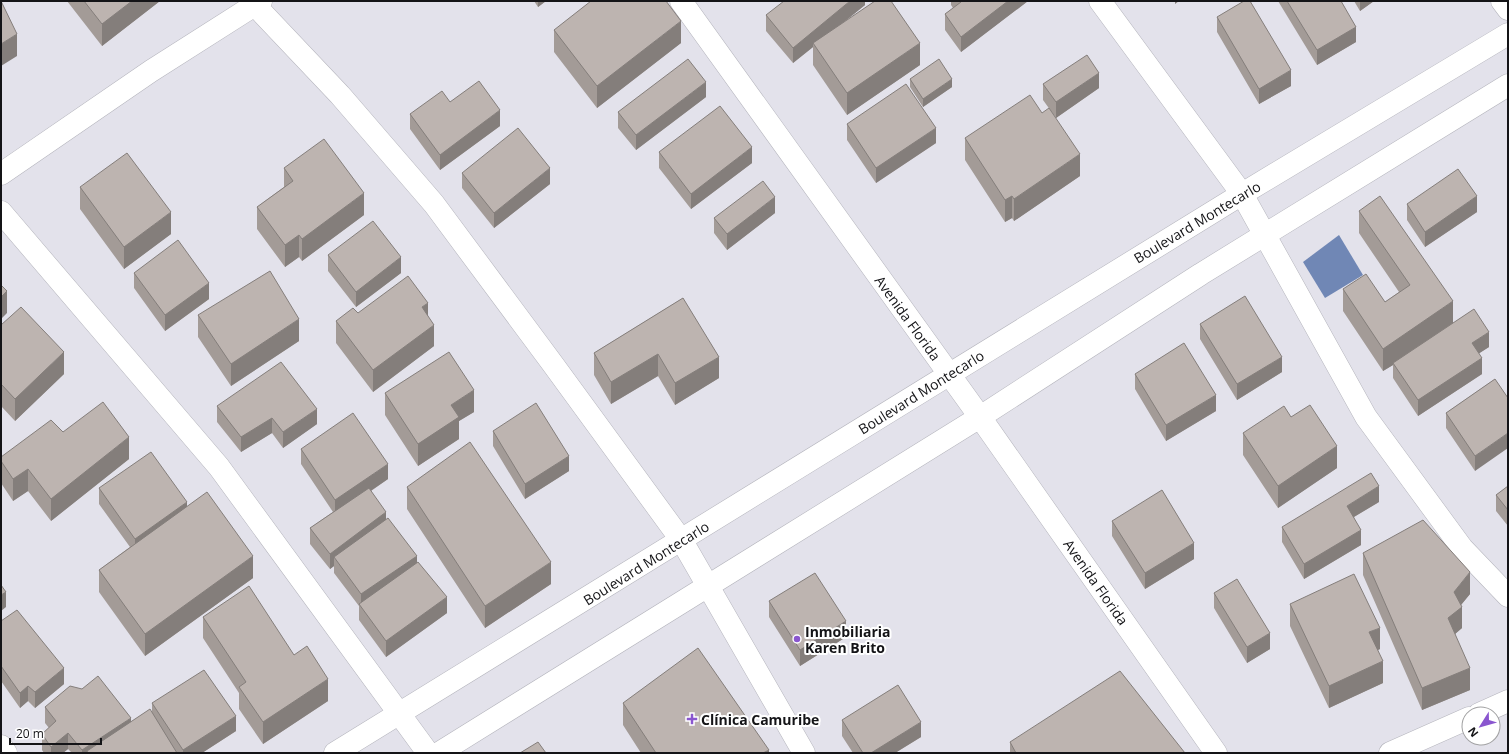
<svg xmlns="http://www.w3.org/2000/svg" width="1509" height="754" viewBox="0 0 1509 754" font-family="'Open Sans',sans-serif">
<rect width="100%" height="100%" fill="#e3e2eb"/>
<path fill="#7087b5" d="M 1339,235 L 1363,275 L 1325,298 L 1303,262 Z"/>
<g fill="none" stroke-linecap="round" stroke-linejoin="round">
<g stroke="#b5b5bd" stroke-width="23">
<path id="minor" d="M 251,1 L 340,95 L 434,204 L 552,363 L 682,541 L 804,753
M 681,1 L 980,417 L 1216,753
M 1100,1 L 1242,194 L 1366,417 L 1462,548 L 1508,596
M 1502,1 L 1508,9
M 1,174 L 151,71 L 261,1
M 1,212 L 219,467 L 428,753
M 1479,714 L 1508,701
M 1,746 L 6,753
M 335,753 L 1242,194 L 1508,34
M 439,753 L 980,417 L 1201,274 L 1508,85
M 1390,753 L 1469,718"/>
</g>
<use href="#minor" stroke="#fff" stroke-width="22"/>
</g>
<path fill="#a39b97" d="M 67,1 L 160,1 L 102,46 Z
M 534,1 L 546,1 L 538,7 Z
M 865,1 L 865,5 L 842,24 L 920,65 L 847,115 L 813,65 L 813,47 L 793,63 L 766,31 L 766,15 Z
M 951,1 L 1028,1 L 961,52 L 945,30 L 945,14 L 953,8 L 951,5 Z
M 1278,1 L 1341,1 L 1356,42 L 1317,65 Z
M 1354,1 L 1374,1 L 1360,11 Z
M 1217,17 L 1291,86 L 1259,104 L 1217,32 Z
M 554,30 L 681,43 L 597,108 L 554,52 Z
M 910,79 L 952,87 L 923,107 L 910,87 Z
M 1043,84 L 1099,88 L 1056,118 L 1043,100 Z
M 706,97 L 636,150 L 618,128 L 618,112 Z
M 450,102 L 500,126 L 440,170 L 410,129 L 410,114 Z
M 847,124 L 936,143 L 876,183 L 847,140 Z
M 965,138 L 1080,176 L 1014,221 L 1012,218 L 1005,222 L 965,160 Z
M 659,152 L 752,163 L 691,209 L 659,168 Z
M 284,168 L 364,215 L 302,261 L 299,257 L 285,267 L 257,229 L 257,207 L 284,187 Z
M 462,173 L 550,184 L 494,228 L 462,188 Z
M 80,187 L 171,234 L 124,269 L 80,209 Z
M 1407,204 L 1477,212 L 1425,247 L 1407,220 Z
M 1359,211 L 1453,323 L 1489,347 L 1479,353 L 1482,374 L 1418,416 L 1393,378 L 1393,365 L 1383,371 L 1343,311 L 1343,289 L 1385,302 L 1399,292 L 1359,233 Z
M 775,213 L 727,250 L 714,233 L 714,218 Z
M 328,255 L 401,273 L 356,307 L 328,271 Z
M 134,273 L 209,299 L 165,331 L 134,288 Z
M 683,298 L 719,378 L 675,405 L 658,376 L 611,404 L 594,375 L 594,353 Z
M 358,313 L 428,316 L 434,346 L 373,392 L 336,343 L 336,321 Z
M 198,315 L 299,341 L 231,386 L 198,337 Z
M 1200,324 L 1282,372 L 1237,400 L 1200,339 Z
M 1,325 L 64,374 L 15,421 L 1,406 Z
M 1135,374 L 1216,411 L 1166,441 L 1135,389 Z
M 1495,379 L 1475,471 L 1446,428 L 1446,413 Z
M 385,393 L 474,412 L 459,421 L 459,439 L 418,466 L 385,415 Z
M 217,406 L 317,424 L 283,448 L 272,433 L 241,452 L 217,422 Z
M 1291,417 L 1337,468 L 1278,508 L 1243,455 L 1243,433 Z
M 493,431 L 569,471 L 525,499 L 493,446 Z
M 63,432 L 129,459 L 51,521 L 28,491 L 13,501 L 1,483 L 1,457 Z
M 301,449 L 388,479 L 371,491 L 386,519 L 417,563 L 447,613 L 386,657 L 359,620 L 359,606 L 334,573 L 334,566 L 330,569 L 310,544 L 310,528 L 333,512 L 301,464 Z
M 1508,486 L 1508,526 L 1496,511 L 1496,495 Z
M 407,487 L 551,584 L 485,628 L 407,509 Z
M 99,488 L 187,506 L 253,578 L 145,656 L 99,592 L 99,570 L 130,547 L 99,504 Z
M 1379,502 L 1354,517 L 1361,545 L 1304,579 L 1282,542 L 1282,527 Z
M 1112,521 L 1194,559 L 1145,589 L 1112,536 Z
M 1363,553 L 1470,594 L 1461,605 L 1462,628 L 1455,634 L 1470,690 L 1422,710 L 1363,575 Z
M 1214,593 L 1270,649 L 1247,663 L 1214,608 Z
M 769,601 L 846,637 L 800,666 L 769,617 Z
M 1290,604 L 1380,649 L 1378,650 L 1383,683 L 1329,708 L 1290,626 Z
M 203,617 L 294,655 L 328,701 L 263,744 L 239,709 L 239,693 L 203,638 Z
M 1,621 L 64,684 L 35,708 L 28,701 L 20,708 L 1,681 Z
M 152,703 L 236,731 L 202,753 L 72,753 L 68,749 L 63,753 L 44,753 L 42,750 L 42,734 L 49,728 L 45,723 L 45,707 L 131,722 L 152,712 Z
M 623,703 L 769,753 L 641,753 L 623,725 Z
M 842,720 L 921,737 L 895,753 L 853,753 L 842,736 Z
M 1010,742 L 1185,753 L 1010,753 Z"/>
<path fill="#847e7b" d="M 132,1 L 160,1 L 102,46 L 102,24 Z
M 538,1 L 546,1 L 538,7 Z
M 850,1 L 865,1 L 865,5 L 815,45 L 813,43 L 813,47 L 793,63 L 793,48 Z
M 1008,1 L 1028,1 L 961,52 L 961,37 Z
M 1175,1 L 1179,1 L 1175,4 Z
M 1360,1 L 1374,1 L 1360,11 Z
M 681,21 L 681,43 L 597,108 L 597,86 Z
M 1356,27 L 1356,42 L 1317,65 L 1317,50 Z
M 17,34 L 17,56 L 1,66 L 1,44 Z
M 920,43 L 920,65 L 847,115 L 847,93 Z
M 1291,70 L 1291,86 L 1259,104 L 1259,89 Z
M 1099,73 L 1099,88 L 1056,118 L 1056,102 Z
M 952,79 L 952,87 L 923,107 L 923,99 Z
M 706,82 L 706,97 L 636,150 L 636,135 Z
M 500,110 L 500,126 L 440,170 L 440,155 Z
M 936,128 L 936,143 L 876,183 L 876,168 Z
M 752,147 L 752,163 L 691,209 L 691,194 Z
M 1080,154 L 1080,176 L 1014,221 L 1014,199 Z
M 550,168 L 550,184 L 494,228 L 494,213 Z
M 364,193 L 364,215 L 302,261 L 302,239 Z
M 1012,196 L 1012,218 L 1005,222 L 1005,200 Z
M 1477,196 L 1477,212 L 1425,247 L 1425,232 Z
M 775,197 L 775,213 L 727,250 L 727,234 Z
M 171,212 L 171,234 L 124,269 L 124,247 Z
M 299,235 L 299,257 L 285,267 L 285,245 Z
M 401,257 L 401,273 L 356,307 L 356,292 Z
M 209,283 L 209,299 L 165,331 L 165,315 Z
M 7,291 L 7,313 L 1,319 L 1,297 Z
M 1453,301 L 1453,323 L 1393,363 L 1393,365 L 1383,371 L 1383,349 Z
M 428,303 L 428,325 L 422,307 Z
M 299,319 L 299,341 L 231,386 L 231,364 Z
M 434,325 L 434,346 L 373,392 L 373,370 Z
M 1489,332 L 1489,347 L 1472,358 L 1472,343 Z
M 64,352 L 64,374 L 15,421 L 15,399 Z
M 658,354 L 658,376 L 611,404 L 611,382 Z
M 719,357 L 719,378 L 675,405 L 675,383 Z
M 1282,357 L 1282,372 L 1237,400 L 1237,384 Z
M 1482,358 L 1482,374 L 1418,416 L 1418,400 Z
M 474,390 L 474,412 L 459,421 L 459,439 L 418,466 L 418,444 L 451,405 Z
M 1216,395 L 1216,411 L 1166,441 L 1166,425 Z
M 317,409 L 317,424 L 283,448 L 283,432 Z
M 272,418 L 272,433 L 241,452 L 241,437 Z
M 1508,433 L 1508,448 L 1475,471 L 1475,456 Z
M 129,437 L 129,459 L 51,521 L 51,499 Z
M 1337,446 L 1337,468 L 1278,508 L 1278,486 Z
M 569,456 L 569,471 L 525,499 L 525,484 Z
M 388,464 L 388,479 L 335,515 L 335,500 Z
M 28,469 L 28,491 L 13,501 L 13,479 Z
M 1379,486 L 1379,502 L 1347,521 L 1347,506 Z
M 187,502 L 187,517 L 135,554 L 135,539 Z
M 386,512 L 386,528 L 334,557 L 334,566 L 330,569 L 330,554 Z
M 1361,530 L 1361,545 L 1304,579 L 1304,564 Z
M 1194,543 L 1194,559 L 1145,589 L 1145,573 Z
M 253,556 L 253,578 L 145,656 L 145,634 Z
M 417,556 L 417,572 L 361,608 L 361,594 Z
M 551,562 L 551,584 L 485,628 L 485,606 Z
M 1470,572 L 1470,594 L 1456,611 L 1462,607 L 1462,628 L 1448,640 L 1448,618 L 1454,592 Z
M 6,592 L 6,607 L 1,611 L 1,595 Z
M 447,597 L 447,613 L 386,657 L 386,641 Z
M 846,621 L 846,637 L 800,666 L 800,650 Z
M 1380,628 L 1380,649 L 1369,654 L 1369,632 Z
M 1270,633 L 1270,649 L 1247,663 L 1247,647 Z
M 1383,661 L 1383,683 L 1329,708 L 1329,686 Z
M 64,668 L 64,684 L 35,708 L 35,692 Z
M 1470,668 L 1470,690 L 1422,710 L 1422,688 Z
M 328,679 L 328,701 L 263,744 L 263,722 Z
M 28,686 L 28,701 L 20,708 L 20,693 Z
M 236,716 L 236,731 L 202,753 L 183,753 L 183,750 Z
M 131,718 L 131,733 L 87,751 L 87,753 L 82,753 L 82,750 Z
M 921,722 L 921,737 L 895,753 L 871,753 Z
M 68,733 L 68,749 L 63,753 L 51,753 L 51,747 Z
M 769,750 L 769,753 L 763,753 Z"/>
<path fill="#bdb4b0" stroke="#847e7b" d="M 1,1 L 17,34 L 1,44 Z
M 84,1 L 132,1 L 102,24 Z
M 591,1 L 666,1 L 681,21 L 597,86 L 554,30 Z
M 784,1 L 850,1 L 793,48 L 766,15 Z
M 875,1 L 891,1 L 920,43 L 847,93 L 813,43 Z
M 960,1 L 1008,1 L 961,37 L 945,14 L 961,2 Z
M 1244,1 L 1250,1 L 1291,70 L 1259,89 L 1217,17 Z
M 1287,1 L 1341,1 L 1356,27 L 1317,50 Z
M 1087,55 L 1099,73 L 1056,102 L 1043,84 Z
M 688,59 L 706,82 L 636,135 L 618,112 Z
M 939,59 L 952,79 L 923,99 L 910,79 Z
M 479,81 L 500,110 L 440,155 L 410,114 L 442,91 L 450,102 Z
M 906,84 L 936,128 L 876,168 L 847,124 Z
M 1030,95 L 1042,113 L 1049,108 L 1080,154 L 1014,199 L 1012,196 L 1005,200 L 965,138 Z
M 720,106 L 752,147 L 691,194 L 659,152 Z
M 518,128 L 550,168 L 494,213 L 462,173 Z
M 324,139 L 364,193 L 302,239 L 299,235 L 285,245 L 257,207 L 293,181 L 284,168 Z
M 127,153 L 171,212 L 124,247 L 80,187 Z
M 1458,169 L 1477,196 L 1425,232 L 1407,204 Z
M 763,181 L 775,197 L 727,234 L 714,218 Z
M 1380,196 L 1453,301 L 1383,349 L 1343,289 L 1366,274 L 1385,302 L 1410,285 L 1359,211 Z
M 373,221 L 401,257 L 356,292 L 328,255 Z
M 178,240 L 209,283 L 165,315 L 134,273 Z
M 270,271 L 299,319 L 231,364 L 198,315 Z
M 408,276 L 428,303 L 422,307 L 434,325 L 373,370 L 336,321 L 353,308 L 358,313 Z
M 1,285 L 7,291 L 1,297 Z
M 1245,296 L 1282,357 L 1237,384 L 1200,324 Z
M 683,298 L 719,357 L 675,383 L 658,354 L 611,382 L 594,353 Z
M 21,307 L 64,352 L 15,399 L 1,384 L 1,325 Z
M 1474,309 L 1489,332 L 1472,343 L 1482,358 L 1418,400 L 1393,363 Z
M 1184,343 L 1216,395 L 1166,425 L 1135,374 Z
M 449,352 L 474,390 L 451,405 L 459,417 L 418,444 L 385,393 Z
M 281,362 L 317,409 L 283,432 L 272,418 L 241,437 L 217,406 Z
M 1495,379 L 1508,398 L 1508,433 L 1475,456 L 1446,413 Z
M 103,402 L 129,437 L 51,499 L 28,469 L 13,479 L 1,461 L 1,457 L 51,420 L 63,432 Z
M 536,403 L 569,456 L 525,484 L 493,431 Z
M 1310,405 L 1337,446 L 1278,486 L 1243,433 L 1284,406 L 1291,417 Z
M 353,413 L 388,464 L 335,500 L 301,449 Z
M 470,442 L 551,562 L 485,606 L 407,487 Z
M 151,452 L 187,502 L 135,539 L 99,488 Z
M 1371,473 L 1379,486 L 1347,506 L 1361,530 L 1304,564 L 1282,527 Z
M 1508,486 L 1508,510 L 1496,495 Z
M 369,488 L 386,512 L 330,554 L 310,528 Z
M 1162,490 L 1194,543 L 1145,573 L 1112,521 Z
M 207,492 L 253,556 L 145,634 L 99,570 Z
M 388,518 L 417,556 L 361,594 L 334,557 Z
M 1423,520 L 1470,572 L 1454,592 L 1462,607 L 1448,618 L 1470,668 L 1422,688 L 1363,553 Z
M 418,562 L 447,597 L 386,641 L 359,604 Z
M 815,573 L 846,621 L 800,650 L 769,601 Z
M 1354,574 L 1380,628 L 1369,632 L 1383,661 L 1329,686 L 1290,604 Z
M 1237,579 L 1270,633 L 1247,647 L 1214,593 Z
M 1,585 L 6,592 L 1,595 Z
M 249,586 L 294,655 L 307,646 L 328,679 L 263,722 L 239,687 L 246,682 L 203,617 Z
M 17,610 L 64,668 L 35,692 L 28,686 L 20,693 L 1,666 L 1,621 Z
M 698,648 L 769,750 L 763,753 L 656,753 L 623,703 Z
M 204,670 L 236,716 L 183,750 L 152,703 Z
M 1120,671 L 1185,753 L 1016,753 L 1010,742 Z
M 98,676 L 131,718 L 82,750 L 68,733 L 51,747 L 42,734 L 56,721 L 45,707 L 70,686 L 82,689 Z
M 898,685 L 921,722 L 871,753 L 863,753 L 842,720 Z
M 150,709 L 177,753 L 88,753 L 87,751 Z
M 538,742 L 546,753 L 520,753 Z"/>
<g fill="#8a56cf" stroke="#fff" stroke-width="1.5">
<circle cx="797" cy="639" r="4"/>
<path d="M690 713h4v4h4v4h-4v4h-4v-4h-4v-4h4z"/>
</g>
<g text-anchor="middle" dominant-baseline="central" stroke-width="4" stroke-linejoin="round" paint-order="stroke">
<g font-size="14" fill="#141417" stroke="#fff">
<text transform="translate(1197 222) rotate(-31)">Boulevard Montecarlo</text>
<text transform="translate(908 318) rotate(54)">Avenida Florida</text>
<text transform="translate(921 392) rotate(-32)">Boulevard Montecarlo</text>
<text transform="translate(646 563) rotate(-32)">Boulevard Montecarlo</text>
<text transform="translate(1096 582) rotate(55)">Avenida Florida</text>
</g>
<g font-size="14" font-weight="bold" fill="#141417" stroke="#fff" text-anchor="start">
<text x="805" y="631">Inmobiliaria<tspan x="805" dy="16">Karen Brito</tspan></text>
<text x="701" y="719">Clínica Camuribe</text>
</g>
</g>
<rect width="1509" height="754" fill="none" stroke="#141417" stroke-width="4"/>
<g transform="translate(1481 726) rotate(233)"><circle r="19" fill="#ffffff" stroke="#a1a1a2"/>
<path d="M0-3L7 15L0 10L-7 15Z" fill="#8a56cf"/>
<text y="-6" font-size="11" font-weight="bold" text-anchor="middle" fill="#141417">N</text>
</g>
<path d="M10 738v6h91v-6" fill="none" stroke="#141417" stroke-width="2"/>
<text x="16" y="738" font-size="12" fill="#141417" stroke="#ffffff" stroke-width="3" paint-order="stroke">20 m</text>
</svg>
